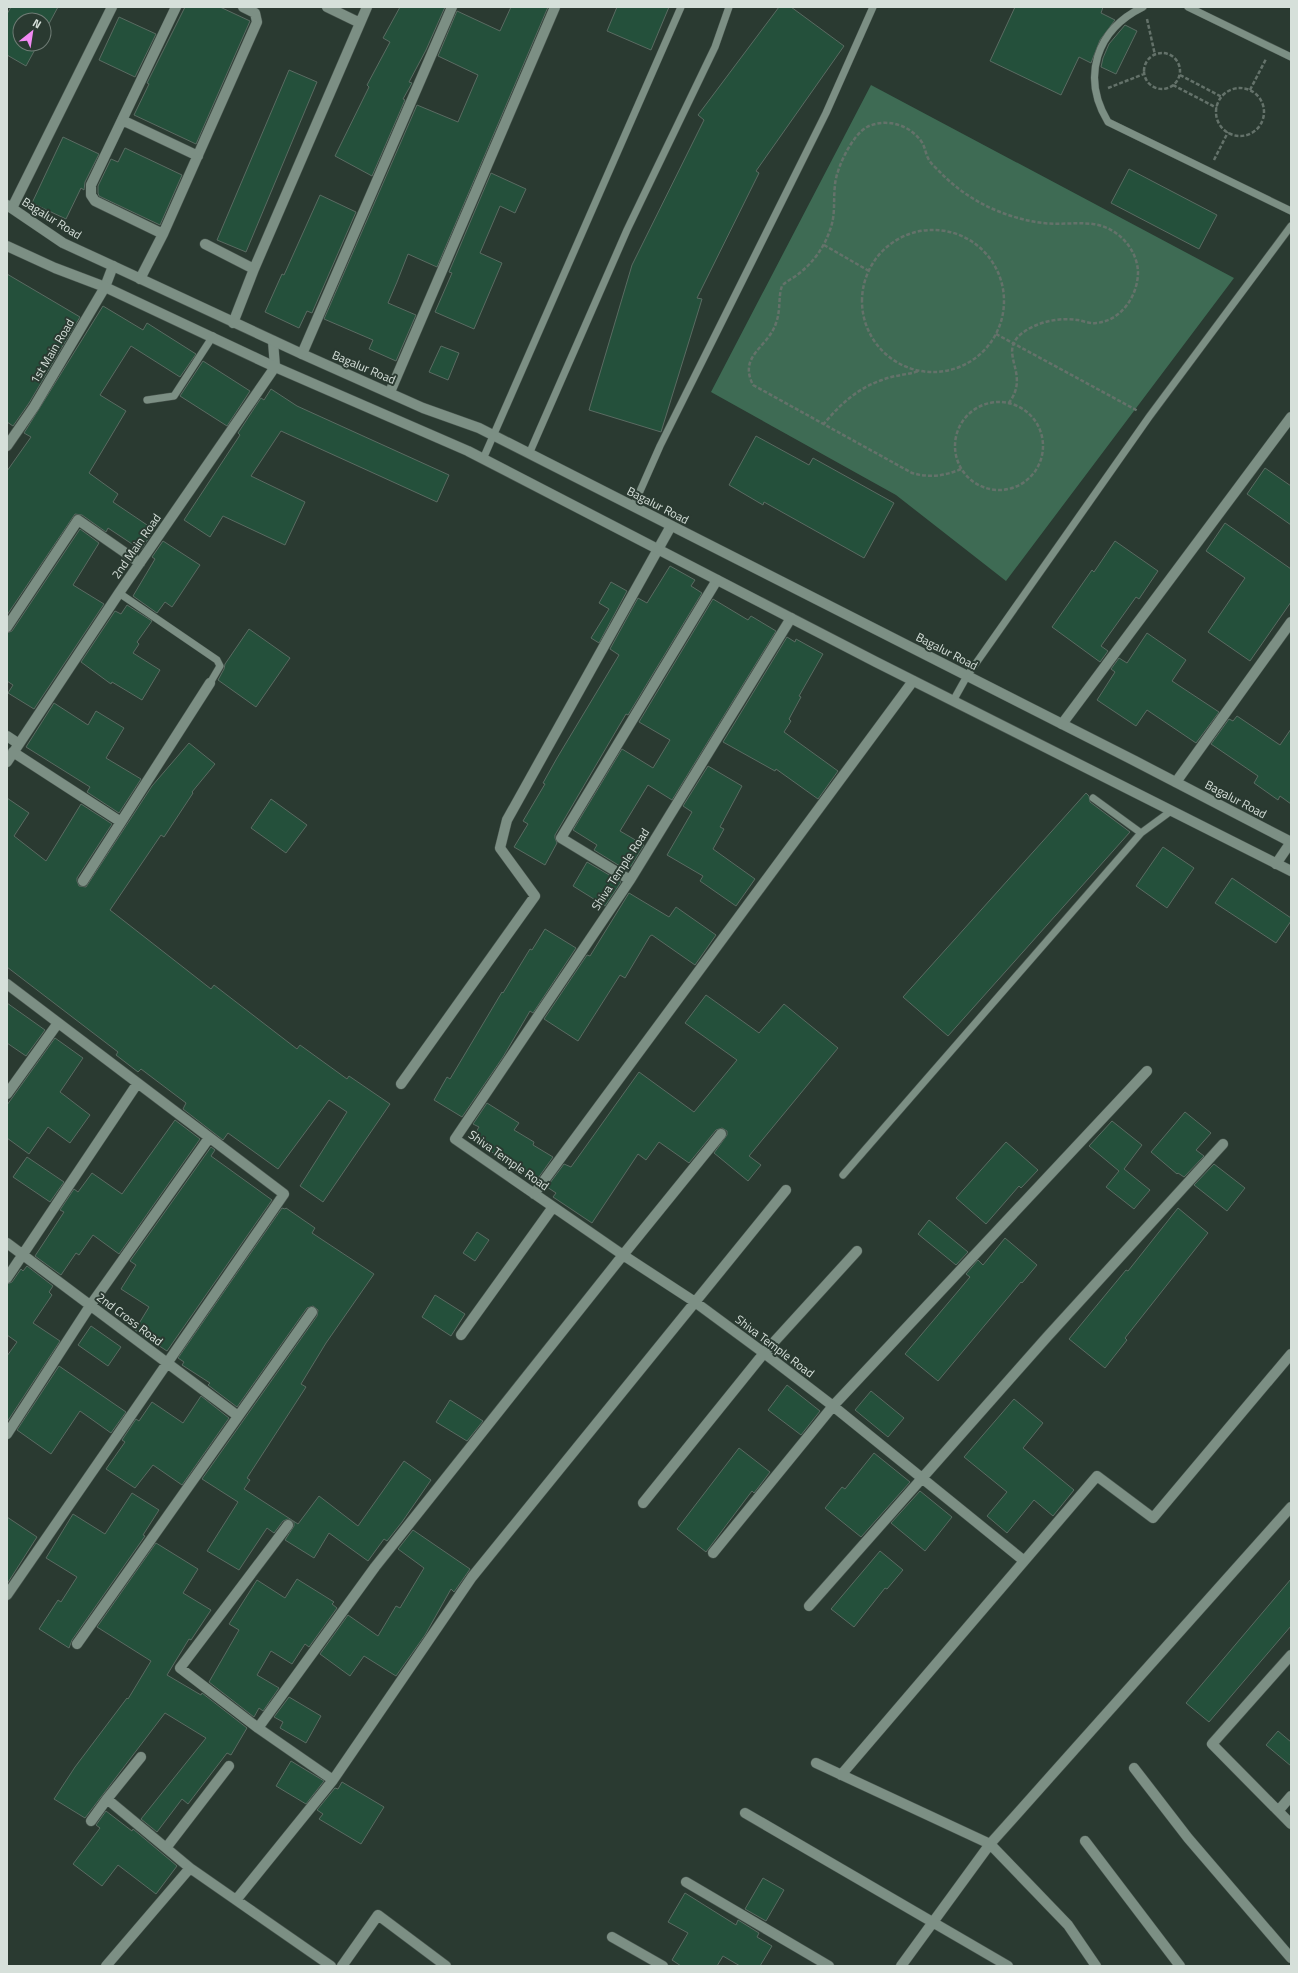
<svg xmlns="http://www.w3.org/2000/svg" width="1298" height="1973" viewBox="0 0 1298 1973" font-family="'Titillium Web',sans-serif">
<rect width="100%" height="100%" fill="#2a3a31"/>
<path fill="#3e6b54" d="M 871,85 L 1234,278 L 1006,581 L 896,495 L 711,392 Z"/>
<path fill="#24503b" stroke="#5a6b62" d="M 11,7 L 58,7 L 44,33 L 44,20 L 20,20 L 20,44 L 38,44 L 26,66 L 7,55 L 7,14 Z
M 185,7 L 220,7 L 250,21 L 196,144 L 134,115 L 149,84 L 147,83 Z
M 400,7 L 445,7 L 426,50 L 409,82 L 412,83 L 403,99 L 405,100 L 372,176 L 335,156 L 369,87 L 367,85 L 390,42 L 383,38 Z
M 511,7 L 548,7 L 437,267 L 408,254 L 397,282 L 388,303 L 416,315 L 396,361 L 369,349 L 373,340 L 324,319 L 417,105 L 458,122 L 478,75 L 438,56 L 457,11 L 500,31 Z
M 617,7 L 669,7 L 651,50 L 607,31 Z
M 779,7 L 791,7 L 844,46 L 756,171 L 759,173 L 697,298 L 702,299 L 661,432 L 589,410 L 632,265 L 704,120 L 698,115 Z
M 1015,7 L 1103,7 L 1101,13 L 1115,20 L 1100,40 L 1091,63 L 1079,57 L 1061,95 L 990,61 Z
M 119,17 L 156,34 L 135,77 L 99,60 Z
M 1125,25 L 1137,31 L 1116,74 L 1101,67 L 1103,58 L 1109,44 Z
M 289,70 L 317,82 L 246,252 L 217,240 Z
M 63,137 L 99,154 L 85,182 L 84,190 L 81,188 L 66,219 L 32,203 Z
M 125,148 L 182,175 L 160,225 L 99,196 L 98,193 L 98,186 L 111,159 L 118,162 Z
M 1129,169 L 1217,215 L 1199,249 L 1111,203 Z
M 491,173 L 526,189 L 515,213 L 500,206 L 480,253 L 502,263 L 474,329 L 435,312 L 452,273 L 449,272 Z
M 320,195 L 356,212 L 312,313 L 307,311 L 299,328 L 265,312 L 282,274 L 284,275 Z
M 7,274 L 80,317 L 29,403 L 13,426 L 7,422 Z
M 103,306 L 143,330 L 147,323 L 196,354 L 180,377 L 131,346 L 100,395 L 126,411 L 89,473 L 118,494 L 113,502 L 153,529 L 151,533 L 152,533 L 141,550 L 108,528 L 106,532 L 82,515 L 75,514 L 7,615 L 7,471 L 31,437 L 24,433 Z
M 441,346 L 459,353 L 448,380 L 429,372 Z
M 203,361 L 250,391 L 227,426 L 180,396 Z
M 271,389 L 297,406 L 449,475 L 437,502 L 281,431 L 251,476 L 305,502 L 285,545 L 223,516 L 210,537 L 184,520 L 240,435 L 238,433 L 261,398 L 264,400 Z
M 756,436 L 809,465 L 813,458 L 894,503 L 864,558 L 764,502 L 763,505 L 729,485 Z
M 1265,468 L 1291,486 L 1291,525 L 1247,494 Z
M 1225,523 L 1291,569 L 1291,602 L 1250,661 L 1208,632 L 1245,578 L 1206,551 Z
M 80,529 L 99,543 L 73,585 L 104,604 L 34,709 L 8,693 L 13,685 L 7,681 L 7,633 L 12,631 Z
M 163,541 L 200,565 L 172,607 L 165,602 L 157,613 L 133,596 L 155,559 L 152,557 Z
M 1115,541 L 1158,571 L 1139,599 L 1136,597 L 1101,646 L 1108,651 L 1100,662 L 1052,627 L 1092,570 L 1094,572 Z
M 670,566 L 695,580 L 691,586 L 702,593 L 628,715 L 626,714 L 555,835 L 555,838 L 557,843 L 545,865 L 514,847 L 528,824 L 523,821 L 545,784 L 543,783 L 557,758 L 619,655 L 610,649 L 638,598 L 647,603 Z
M 611,582 L 627,591 L 599,643 L 591,638 L 609,609 L 599,603 Z
M 713,599 L 748,620 L 751,616 L 776,631 L 672,800 L 648,785 L 620,831 L 644,845 L 628,871 L 594,850 L 597,845 L 573,830 L 622,749 L 653,768 L 670,740 L 639,722 Z
M 127,605 L 152,621 L 137,642 L 139,644 L 133,653 L 160,670 L 142,700 L 112,682 L 111,684 L 81,662 L 115,611 L 121,614 Z
M 249,629 L 290,658 L 256,707 L 218,680 L 224,669 L 225,664 Z
M 1147,633 L 1186,660 L 1172,681 L 1219,712 L 1196,743 L 1147,710 L 1136,726 L 1097,700 L 1115,672 L 1111,669 L 1119,658 L 1127,663 Z
M 787,637 L 795,642 L 796,639 L 823,654 L 799,696 L 801,697 L 789,719 L 791,721 L 784,732 L 838,771 L 818,799 L 776,769 L 775,771 L 723,742 Z
M 54,703 L 88,725 L 96,711 L 124,728 L 106,758 L 141,779 L 119,813 L 87,792 L 90,787 L 26,747 Z
M 1237,716 L 1280,745 L 1291,729 L 1291,804 L 1280,796 L 1278,800 L 1254,783 L 1258,776 L 1211,744 L 1229,719 L 1233,721 Z
M 189,743 L 215,764 L 192,792 L 193,793 L 164,837 L 161,835 L 110,910 L 211,989 L 214,985 L 297,1049 L 300,1045 L 347,1079 L 349,1076 L 390,1104 L 323,1202 L 300,1186 L 347,1112 L 329,1100 L 278,1169 L 228,1133 L 223,1140 L 183,1109 L 186,1103 L 141,1069 L 138,1072 L 116,1055 L 118,1052 L 7,967 L 7,798 L 29,813 L 14,836 L 46,861 L 81,804 L 112,824 L 77,878 L 77,881 L 79,886 L 86,887 L 152,786 Z
M 708,766 L 742,786 L 720,827 L 724,829 L 713,849 L 755,879 L 736,906 L 700,881 L 703,876 L 667,855 L 692,812 L 683,806 Z
M 1086,793 L 1089,796 L 1090,802 L 1130,832 L 948,1036 L 903,997 Z
M 271,799 L 307,825 L 286,853 L 251,828 Z
M 1163,847 L 1194,868 L 1167,908 L 1136,886 Z
M 587,862 L 621,882 L 605,906 L 573,886 Z
M 1232,878 L 1291,918 L 1291,921 L 1276,943 L 1215,903 Z
M 629,893 L 669,917 L 676,907 L 716,935 L 695,965 L 652,935 L 650,936 L 625,978 L 620,975 L 578,1041 L 544,1019 L 587,955 L 590,956 Z
M 545,929 L 576,948 L 533,1013 L 530,1011 L 503,1057 L 462,1117 L 434,1100 L 447,1077 L 450,1079 L 502,992 L 503,993 L 530,949 L 532,950 Z
M 706,995 L 759,1033 L 784,1004 L 838,1048 L 749,1156 L 761,1165 L 748,1181 L 714,1153 L 727,1135 L 727,1131 L 722,1128 L 716,1130 L 689,1163 L 659,1142 L 646,1160 L 638,1154 L 592,1223 L 553,1197 L 556,1193 L 547,1187 L 564,1164 L 571,1167 L 639,1072 L 694,1112 L 737,1060 L 685,1023 Z
M 7,1003 L 45,1030 L 26,1056 L 7,1043 Z
M 55,1038 L 83,1058 L 60,1092 L 90,1115 L 70,1143 L 48,1127 L 29,1154 L 7,1138 L 7,1105 Z
M 487,1103 L 519,1123 L 514,1130 L 534,1142 L 533,1145 L 553,1157 L 536,1181 L 472,1139 L 479,1127 L 473,1124 Z
M 1185,1112 L 1211,1133 L 1196,1150 L 1204,1156 L 1184,1177 L 1178,1173 L 1177,1174 L 1151,1152 Z
M 175,1120 L 200,1139 L 119,1254 L 93,1235 L 79,1255 L 76,1253 L 61,1275 L 35,1256 L 64,1212 L 60,1210 L 74,1189 L 78,1192 L 92,1173 L 122,1194 Z
M 1112,1121 L 1142,1145 L 1124,1169 L 1150,1190 L 1134,1209 L 1106,1187 L 1119,1171 L 1089,1146 Z
M 1006,1142 L 1038,1170 L 1021,1188 L 1019,1186 L 986,1224 L 956,1198 Z
M 211,1147 L 215,1150 L 211,1156 L 272,1200 L 167,1351 L 135,1330 L 149,1307 L 121,1289 L 136,1265 L 130,1261 Z
M 27,1157 L 64,1182 L 50,1202 L 13,1177 Z
M 1214,1164 L 1245,1188 L 1227,1211 L 1194,1185 Z
M 282,1208 L 285,1209 L 286,1208 L 315,1228 L 312,1233 L 374,1274 L 326,1343 L 301,1384 L 306,1387 L 247,1478 L 250,1480 L 244,1489 L 298,1524 L 319,1496 L 358,1526 L 404,1461 L 431,1480 L 402,1522 L 387,1541 L 384,1539 L 368,1561 L 329,1533 L 314,1558 L 285,1540 L 294,1526 L 294,1522 L 288,1519 L 283,1521 L 274,1533 L 267,1528 L 239,1570 L 207,1551 L 238,1502 L 202,1479 L 317,1316 L 318,1310 L 313,1306 L 307,1308 L 237,1407 L 208,1385 L 210,1383 L 182,1365 L 184,1362 L 178,1358 Z
M 1178,1208 L 1208,1233 L 1125,1338 L 1127,1340 L 1105,1368 L 1069,1339 L 1126,1270 L 1128,1271 Z
M 929,1220 L 968,1252 L 956,1265 L 918,1234 Z
M 477,1232 L 489,1240 L 475,1261 L 463,1253 Z
M 1005,1238 L 1037,1265 L 1022,1283 L 1021,1282 L 938,1381 L 905,1354 L 970,1277 L 966,1274 L 978,1260 L 983,1265 Z
M 27,1266 L 53,1286 L 49,1292 L 52,1295 L 33,1323 L 60,1341 L 7,1422 L 7,1356 L 17,1342 L 7,1335 L 7,1284 L 12,1282 L 21,1269 L 23,1271 Z
M 435,1295 L 465,1314 L 451,1336 L 422,1317 Z
M 91,1326 L 121,1347 L 108,1366 L 78,1345 Z
M 59,1366 L 126,1412 L 111,1433 L 80,1411 L 51,1454 L 17,1430 Z
M 787,1385 L 820,1411 L 801,1435 L 768,1410 Z
M 871,1391 L 904,1418 L 888,1437 L 855,1410 Z
M 201,1396 L 229,1418 L 182,1485 L 153,1465 L 135,1488 L 106,1469 L 125,1442 L 122,1440 L 136,1419 L 139,1421 L 152,1402 L 183,1423 Z
M 1014,1399 L 1043,1423 L 1023,1448 L 1074,1490 L 1053,1516 L 1034,1500 L 1007,1533 L 987,1516 L 1007,1492 L 964,1457 Z
M 450,1400 L 483,1421 L 467,1441 L 436,1422 Z
M 739,1448 L 770,1472 L 754,1493 L 752,1491 L 706,1552 L 677,1529 Z
M 874,1453 L 910,1482 L 861,1537 L 825,1508 L 842,1487 L 845,1489 Z
M 920,1491 L 952,1517 L 925,1551 L 891,1523 Z
M 132,1493 L 159,1510 L 143,1535 L 145,1536 L 72,1640 L 69,1648 L 39,1629 L 58,1600 L 61,1602 L 77,1577 L 46,1558 L 73,1514 L 105,1534 Z
M 7,1517 L 37,1537 L 7,1584 Z
M 413,1530 L 470,1569 L 454,1592 L 451,1589 L 425,1635 L 396,1676 L 364,1656 L 350,1676 L 320,1654 L 348,1615 L 378,1636 L 396,1606 L 400,1608 L 424,1568 L 398,1549 Z
M 156,1543 L 198,1569 L 183,1593 L 211,1610 L 191,1640 L 189,1639 L 167,1675 L 201,1695 L 202,1693 L 247,1728 L 231,1755 L 227,1753 L 188,1804 L 182,1799 L 157,1832 L 141,1819 L 206,1738 L 165,1713 L 85,1818 L 54,1799 L 75,1767 L 127,1698 L 128,1699 L 151,1661 L 97,1627 Z
M 880,1551 L 903,1570 L 887,1589 L 885,1588 L 854,1627 L 831,1609 Z
M 297,1579 L 334,1602 L 332,1604 L 337,1608 L 309,1647 L 305,1644 L 292,1664 L 271,1651 L 257,1675 L 279,1688 L 263,1711 L 259,1708 L 254,1717 L 209,1682 L 239,1630 L 229,1624 L 257,1580 L 285,1598 Z
M 1291,1579 L 1291,1626 L 1209,1722 L 1186,1703 Z
M 289,1697 L 321,1716 L 306,1743 L 280,1728 L 283,1722 L 274,1717 Z
M 1278,1731 L 1291,1742 L 1291,1766 L 1266,1745 Z
M 291,1761 L 324,1781 L 306,1804 L 276,1786 Z
M 342,1782 L 384,1807 L 361,1844 L 319,1819 L 323,1814 L 317,1810 L 335,1788 L 338,1789 Z
M 106,1811 L 132,1831 L 133,1829 L 177,1866 L 156,1894 L 118,1865 L 102,1886 L 73,1864 L 100,1828 L 96,1825 Z
M 763,1878 L 784,1890 L 766,1921 L 745,1909 Z
M 685,1893 L 736,1925 L 738,1920 L 759,1933 L 757,1937 L 772,1946 L 760,1966 L 740,1966 L 723,1956 L 717,1966 L 681,1966 L 672,1960 L 688,1933 L 668,1922 Z"/>
<g fill="none" stroke-linecap="round" stroke-linejoin="round">
<g stroke="#49564f" stroke-width="8">
<path id="service" d="M 1143,7 C 1096,30 1081,77 1108,122 L 1291,211
M 1188,7 L 1291,57
M 147,400 L 174,396 L 213,336
M 529,454 L 627,230 L 715,47 L 729,7
M 483,459 L 681,7
M 633,507 L 660,446 L 826,113 L 873,7
M 119,593 L 217,660 L 220,666 L 210,683
M 953,701 L 967,676 L 1149,417 L 1291,226
M 1093,798 L 1141,833
M 843,1175 L 1141,833 L 1171,811"/>
</g>
<g stroke="#49564f" stroke-width="11">
<path id="minor" d="M 327,7 L 360,23
M 122,120 L 198,156
M 12,208 L 112,7
M 163,234 L 95,201 L 91,195 L 91,185 L 176,7
M 205,244 L 254,269
M 140,279 L 163,234 L 257,22 L 255,13 L 243,7
M 233,323 L 254,269 L 367,7
M 302,354 L 452,7
M 390,392 L 555,7
M 7,446 L 34,407 L 105,287 L 113,266
M 791,618 L 630,880 L 455,1139 L 623,1255 L 695,1302 L 764,1353 L 833,1406 L 1023,1560
M 7,627 L 78,520 L 140,563
M 1062,724 L 1291,417
M 7,736 L 19,744
M 13,752 L 121,822 L 210,683
M 7,762 L 119,593 L 275,367 L 273,341
M 1176,782 L 1291,622
M 1276,864 L 1291,842
M 630,880 L 561,838 L 717,580
M 83,881 L 121,822
M 7,984 L 284,1194 L 7,1595
M 401,1084 L 535,896 L 500,848 L 507,820 L 671,526
M 7,1094 L 58,1023
M 721,1134 L 623,1255 L 375,1567 L 258,1728 L 333,1780 L 472,1577 L 786,1190
M 534,1194 L 913,681
M 7,1243 L 238,1416
M 7,1278 L 137,1084
M 461,1335 L 553,1207
M 7,1434 L 90,1306 L 209,1138
M 643,1503 L 764,1353 L 857,1251
M 713,1553 L 833,1406 L 1147,1071
M 809,1606 L 1047,1337 L 1223,1144
M 77,1644 L 312,1312
M 1291,1655 L 1212,1744 L 1291,1824
M 258,1728 L 180,1668 L 288,1525
M 816,1763 L 990,1844 L 901,1966
M 229,1766 L 166,1848 L 190,1868 L 236,1900 L 333,1780
M 1134,1768 L 1188,1838 L 1291,1958
M 841,1775 L 1097,1476 L 1153,1518 L 1291,1354
M 107,1799 L 141,1757
M 1279,1810 L 1291,1796
M 745,1813 L 1008,1966
M 91,1821 L 107,1799 L 166,1848
M 1085,1841 L 1180,1966
M 686,1882 L 829,1966
M 236,1900 L 331,1966
M 612,1937 L 663,1966
M 106,1966 L 190,1868
M 342,1966 L 378,1915 L 446,1966
M 1096,1966 L 1068,1925 L 990,1844 L 1291,1507"/>
</g>
<g stroke="#49564f" stroke-width="11">
<path id="secondary" d="M 7,205 L 63,243 L 113,266 L 302,354 L 423,408 L 479,428 L 1135,761 L 1291,842
M 7,246 L 55,268 L 105,287 L 275,367 L 468,451 L 876,662 L 1291,871"/>
</g>
<path stroke="#64726a" stroke-width="2.5" stroke-dasharray="4 2" stroke-linecap="butt" d="M 1147,19 L 1155,55
M1144 71a18 18 0 1 1 36 0a18 18 0 1 1-36 0Z
M 1180,75 L 1222,97
M 1173,85 L 1217,108
M 1108,88 L 1144,74
M1216 112a24 24 0 1 1 48 0a24 24 0 1 1-48 0Z
M 1250,90 L 1266,59
M 1214,160 L 1228,132
M862 301a71 71 0 1 1 142 0a71 71 0 1 1-142 0Z
M 824,245 L 869,271
M 996,334 L 1138,411
M955 446a44 44 0 1 1 88 0a44 44 0 1 1-88 0Z
M 823,425 C 839,405 858,388 882,380 C 894,375 907,375 919,371
M 961,469 C 945,476 929,478 912,473 L 753,385 C 738,355 768,348 776,323 C 781,310 778,296 782,286 C 786,281 792,279 797,275 C 812,264 824,248 830,230 C 836,214 833,201 835,185 C 836,169 852,135 867,127 C 885,118 909,124 921,141 C 925,146 925,152 928,158 C 930,163 936,168 940,172 C 955,188 973,200 993,209 C 1009,216 1026,221 1043,223 C 1060,225 1076,222 1093,224 C 1117,227 1137,248 1138,272 C 1138,296 1121,321 1096,323 C 1091,324 1084,321 1078,320 C 1059,317 1036,322 1021,334 C 997,354 1032,374 1008,404"/>
<use href="#service" stroke="#7c8f84" stroke-width="7"/>
<use href="#minor" stroke="#7c8f84" stroke-width="10"/>
<use href="#secondary" stroke="#7c8f84" stroke-width="10"/>
</g>
<g text-anchor="middle" dominant-baseline="central" stroke-width="4" stroke-linejoin="round" paint-order="stroke">
<g font-size="12" fill="#d6e0da" stroke="#2a3a31">
<text transform="translate(52 218) rotate(32)">Bagalur Road</text>
<text transform="translate(52 351) rotate(-59)">1st Main Road</text>
<text transform="translate(364 367) rotate(23)">Bagalur Road</text>
<text transform="translate(658 505) rotate(27)">Bagalur Road</text>
<text transform="translate(136 546) rotate(-55)">2nd Main Road</text>
<text transform="translate(947 651) rotate(27)">Bagalur Road</text>
<text transform="translate(1236 799) rotate(28)">Bagalur Road</text>
<text transform="translate(620 869) rotate(-57)">Shiva Temple Road</text>
<text transform="translate(509 1160) rotate(35)">Shiva Temple Road</text>
<text transform="translate(130 1319) rotate(37)">2nd Cross Road</text>
<text transform="translate(775 1346) rotate(37)">Shiva Temple Road</text>
</g>
</g>
<rect width="1298" height="1973" fill="none" stroke="#d6e0da" stroke-width="16"/>
<g transform="translate(32 32) rotate(30)"><circle r="19" fill="#2a3a31" stroke="#6f7c75"/>
<path d="M0-3L7 15L0 10L-7 15Z" fill="#f28af3"/>
<text y="-6" font-size="11" font-weight="bold" text-anchor="middle" fill="#d6e0da">N</text>
</g>
</svg>
